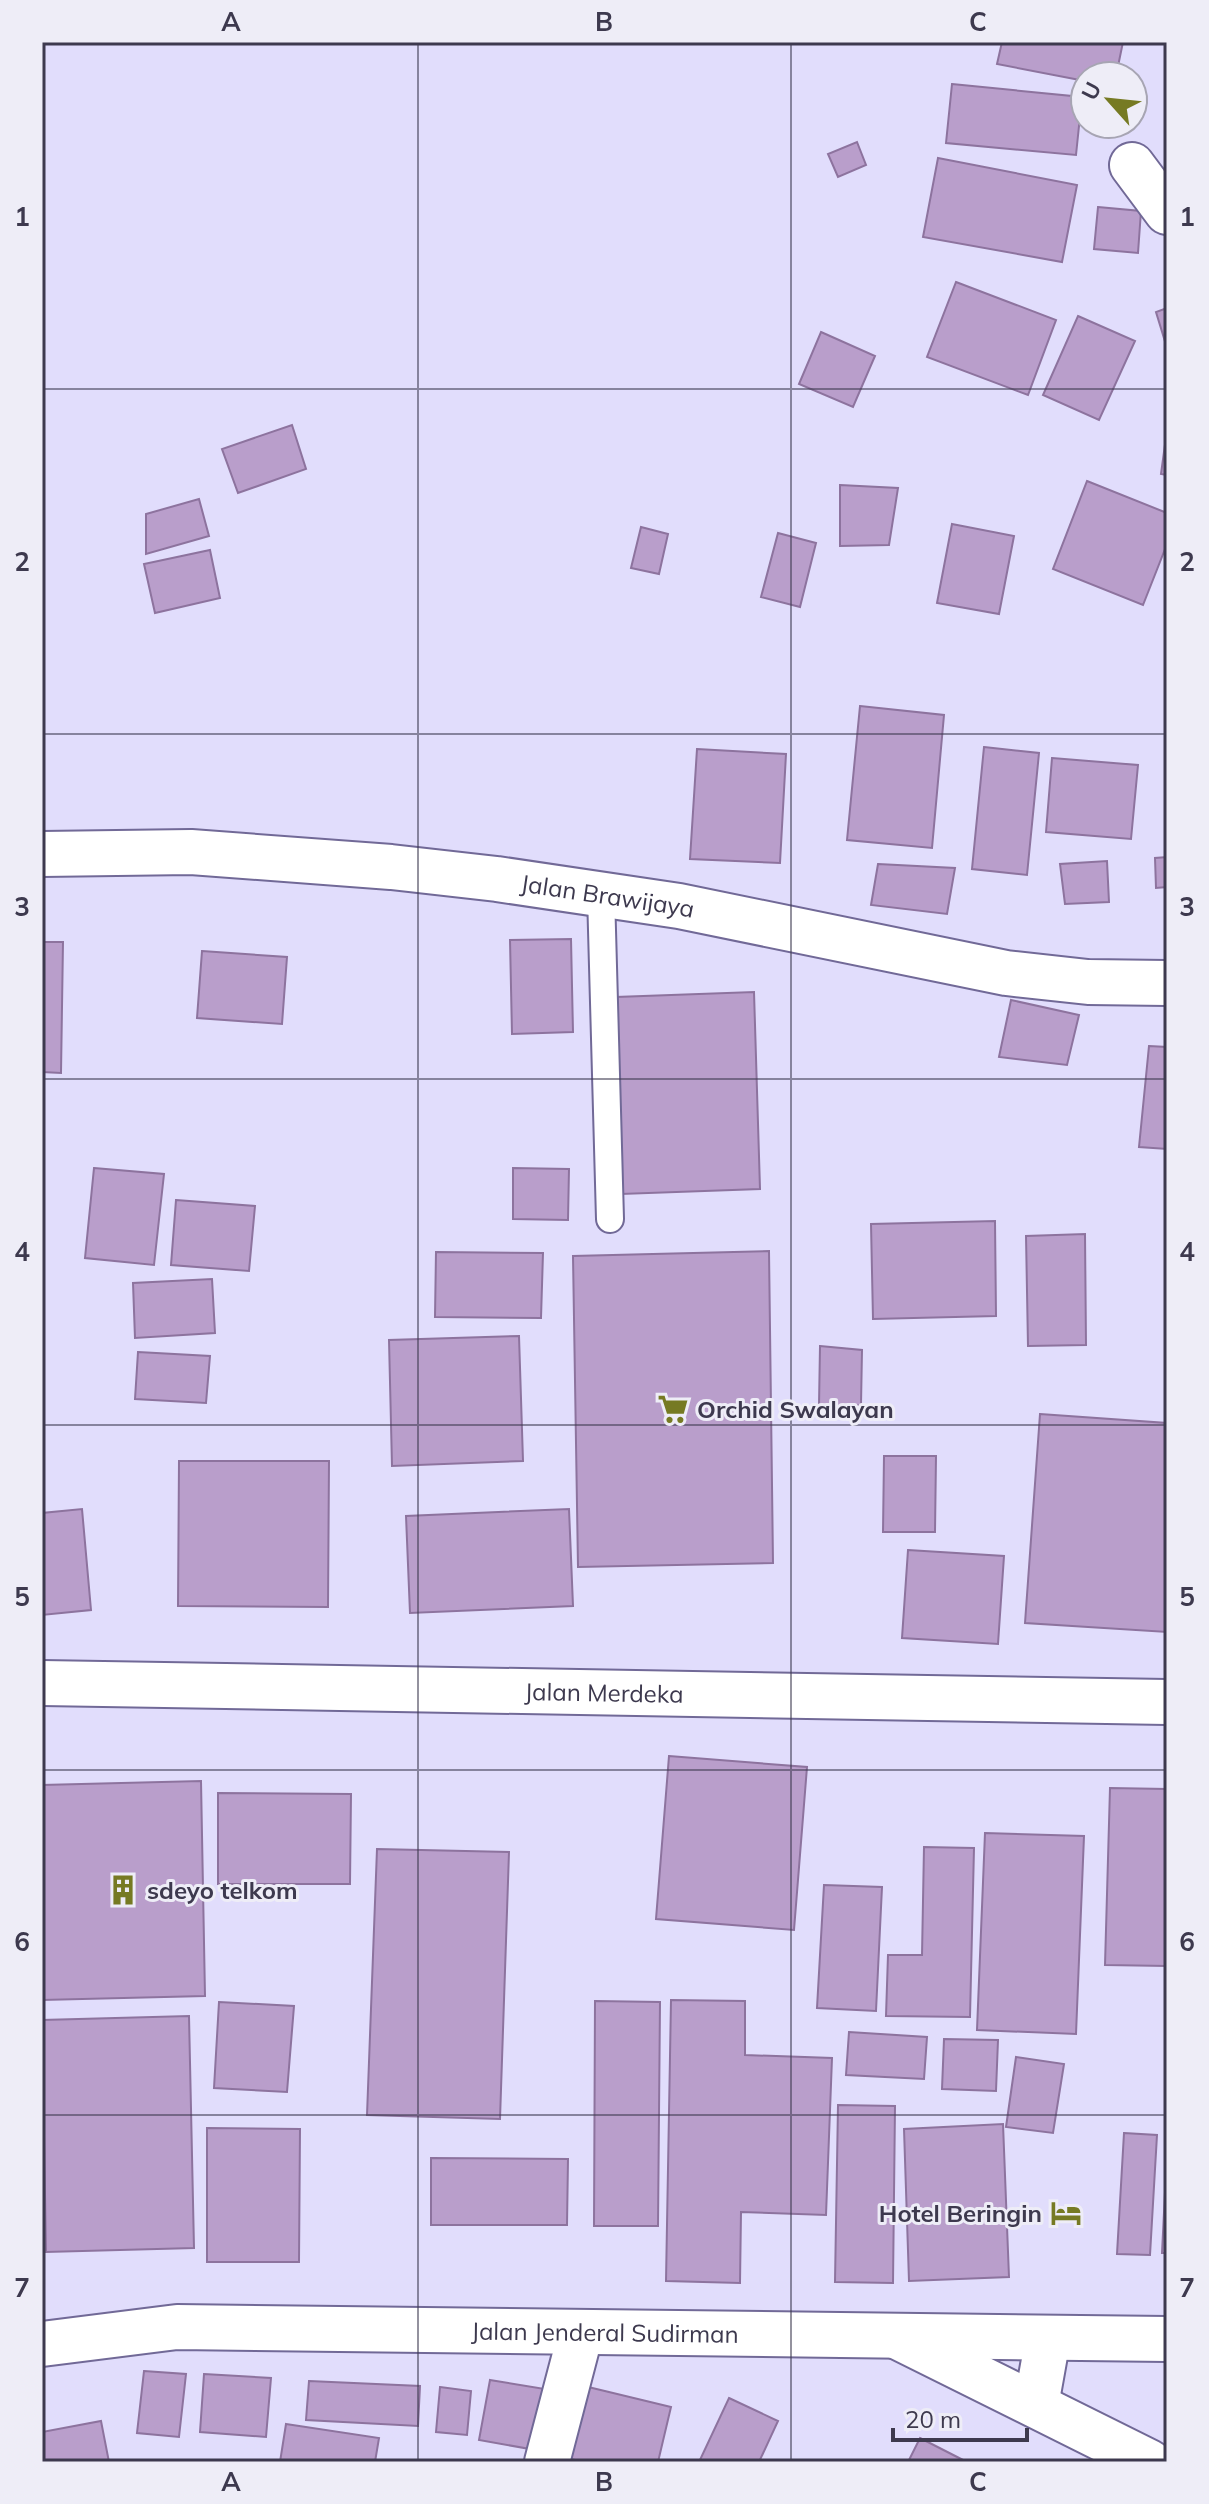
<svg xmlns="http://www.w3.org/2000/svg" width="1209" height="2504" viewBox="0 0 1209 2504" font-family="Mulish,sans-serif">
<rect width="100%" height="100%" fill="#e1ddfc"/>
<path fill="#b99ecb" stroke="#8d739e" stroke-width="2" d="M 1002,42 L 1123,42 L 1116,76 L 1085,76 L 1085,81 L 997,64 Z
M 952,84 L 1082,97 L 1076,155 L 946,143 Z
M 857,142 L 866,165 L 838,177 L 828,154 Z
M 938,158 L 1077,185 L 1062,262 L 923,237 Z
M 1098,207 L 1141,211 L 1138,253 L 1094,249 Z
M 956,282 L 1056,320 L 1028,395 L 927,357 Z
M 1167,308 L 1167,348 L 1156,312 Z
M 1078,316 L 1135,341 L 1099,420 L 1043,395 Z
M 821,332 L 875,356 L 853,407 L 799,384 Z
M 292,425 L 306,469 L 238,493 L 222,449 Z
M 1167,430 L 1167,475 L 1161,474 Z
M 1087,481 L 1167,513 L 1167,544 L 1143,605 L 1053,569 Z
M 840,485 L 898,488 L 889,545 L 840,546 Z
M 199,499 L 209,536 L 146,554 L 146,514 Z
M 952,524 L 1014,536 L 999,614 L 937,603 Z
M 641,527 L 668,534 L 659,574 L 631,568 Z
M 778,533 L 816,543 L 800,607 L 761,597 Z
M 210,550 L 220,598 L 155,613 L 144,564 Z
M 860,706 L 944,715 L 932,848 L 847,840 Z
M 984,747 L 1039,753 L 1027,875 L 972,869 Z
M 697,749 L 786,754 L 780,863 L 690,859 Z
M 1052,758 L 1138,765 L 1131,839 L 1046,832 Z
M 1167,857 L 1167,887 L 1156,888 L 1155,858 Z
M 1107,861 L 1109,902 L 1065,904 L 1060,864 Z
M 878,864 L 955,868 L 947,914 L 871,905 Z
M 571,939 L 573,1032 L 512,1034 L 510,940 Z
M 42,942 L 63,942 L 61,1073 L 42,1072 Z
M 202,951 L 287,957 L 282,1024 L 197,1018 Z
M 754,992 L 760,1189 L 621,1194 L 616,997 Z
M 1011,1000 L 1079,1015 L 1067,1065 L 999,1057 Z
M 1149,1046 L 1167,1047 L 1167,1149 L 1139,1147 Z
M 94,1168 L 164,1174 L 154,1265 L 85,1258 Z
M 513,1168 L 569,1169 L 568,1220 L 513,1219 Z
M 176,1200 L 255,1206 L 249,1271 L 171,1265 Z
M 995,1221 L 996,1316 L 873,1319 L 871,1224 Z
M 1085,1234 L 1086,1345 L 1028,1346 L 1026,1236 Z
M 769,1251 L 773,1563 L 578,1567 L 573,1256 Z
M 436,1252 L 543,1253 L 541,1318 L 435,1317 Z
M 212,1279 L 215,1333 L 135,1338 L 133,1283 Z
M 519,1336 L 523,1461 L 392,1466 L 389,1340 Z
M 820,1346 L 862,1350 L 861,1405 L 819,1406 Z
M 138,1352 L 210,1356 L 206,1403 L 135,1399 Z
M 1040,1414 L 1167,1423 L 1167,1632 L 1025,1623 Z
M 884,1456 L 936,1456 L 935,1532 L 883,1532 Z
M 179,1461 L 329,1461 L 328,1607 L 178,1606 Z
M 82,1509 L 91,1610 L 42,1615 L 42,1513 Z
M 569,1509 L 573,1606 L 410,1613 L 406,1516 Z
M 908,1550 L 1004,1556 L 998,1644 L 902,1638 Z
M 669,1756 L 807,1767 L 794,1930 L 656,1919 Z
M 201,1781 L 205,1996 L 42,2000 L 42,1785 Z
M 1110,1788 L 1167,1789 L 1167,1966 L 1105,1965 Z
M 218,1793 L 351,1794 L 350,1884 L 218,1884 Z
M 985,1833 L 1084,1836 L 1076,2034 L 977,2030 Z
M 924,1847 L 974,1848 L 970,2017 L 886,2016 L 888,1955 L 922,1955 Z
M 377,1849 L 509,1852 L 500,2119 L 367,2115 Z
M 824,1885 L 882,1887 L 876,2011 L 817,2008 Z
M 671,2000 L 745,2001 L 745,2055 L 832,2058 L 826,2215 L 741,2212 L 740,2283 L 666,2281 Z
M 595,2001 L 660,2002 L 658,2226 L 594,2226 Z
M 219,2002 L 294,2006 L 287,2092 L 214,2088 Z
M 189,2016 L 194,2248 L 46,2252 L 42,2020 Z
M 849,2032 L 927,2037 L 924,2079 L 846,2075 Z
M 944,2039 L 998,2040 L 996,2091 L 942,2089 Z
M 1016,2057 L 1064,2064 L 1053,2133 L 1006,2127 Z
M 838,2105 L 895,2106 L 893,2283 L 835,2282 Z
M 1003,2124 L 1009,2277 L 909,2281 L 904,2129 Z
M 207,2128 L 300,2129 L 299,2262 L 207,2262 Z
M 1124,2133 L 1157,2135 L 1150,2255 L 1117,2254 Z
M 431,2158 L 568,2159 L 567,2225 L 431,2225 Z
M 1166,2172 L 1167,2172 L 1167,2253 L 1162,2253 Z
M 144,2371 L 186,2374 L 179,2437 L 137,2433 Z
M 204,2374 L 271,2378 L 266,2437 L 200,2432 Z
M 490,2380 L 557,2391 L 547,2452 L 479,2440 Z
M 309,2381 L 420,2386 L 418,2426 L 306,2420 Z
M 580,2385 L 671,2407 L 658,2462 L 583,2462 L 563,2457 Z
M 440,2387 L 471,2391 L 467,2435 L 436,2432 Z
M 729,2398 L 778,2421 L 759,2462 L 699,2462 Z
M 101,2421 L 109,2462 L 42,2462 L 42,2432 Z
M 286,2424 L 379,2438 L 375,2462 L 280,2462 Z
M 920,2438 L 967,2462 L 908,2462 Z"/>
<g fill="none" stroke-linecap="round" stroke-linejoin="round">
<g stroke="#716997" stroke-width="30">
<path id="service" d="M 601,894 L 610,1219"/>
</g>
<g stroke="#716997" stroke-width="48">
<path id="minor" d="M 1132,165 L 1167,212
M 547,2462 L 581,2332"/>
</g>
<g stroke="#716997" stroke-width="48">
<g id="tertiary">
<path id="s1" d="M 42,854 L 191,852 L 391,867 L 497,879 L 679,906 L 1006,973 L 1088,982 L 1167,983"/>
<path d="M 898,2337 L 1149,2462"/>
<path d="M 1036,2405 L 1048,2338"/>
</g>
</g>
<g stroke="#716997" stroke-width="48">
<g id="trunk">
<path id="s2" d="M 42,1683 L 1167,1702"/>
<path id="s3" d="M 42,2344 L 177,2327 L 1167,2339"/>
</g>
</g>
<use href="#service" stroke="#fff" stroke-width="26"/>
<use href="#minor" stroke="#fff" stroke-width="44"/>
<use href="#tertiary" stroke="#fff" stroke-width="44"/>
<use href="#trunk" stroke="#fff" stroke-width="44"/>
</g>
<path fill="none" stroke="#3d394e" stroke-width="2" stroke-opacity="0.55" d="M 418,42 L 418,2462M 791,42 L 791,2462M 42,389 L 1167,389M 42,734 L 1167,734M 42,1079 L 1167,1079M 42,1425 L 1167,1425M 42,1770 L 1167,1770M 42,2115 L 1167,2115"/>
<defs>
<g id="supermarket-bare" transform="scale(2.4)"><path d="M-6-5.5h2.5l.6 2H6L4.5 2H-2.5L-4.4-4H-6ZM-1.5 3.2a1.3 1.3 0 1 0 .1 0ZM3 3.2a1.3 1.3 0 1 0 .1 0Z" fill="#767a23" stroke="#eeedf7" stroke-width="2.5" paint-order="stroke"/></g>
<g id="building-bare" transform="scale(2.4)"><path d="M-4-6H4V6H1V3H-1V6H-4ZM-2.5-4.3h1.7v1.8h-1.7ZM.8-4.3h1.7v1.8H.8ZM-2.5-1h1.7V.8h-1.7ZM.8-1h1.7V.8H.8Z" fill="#767a23" stroke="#eeedf7" stroke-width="2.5" paint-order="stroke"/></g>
<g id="hotel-bare" transform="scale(2.4)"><path d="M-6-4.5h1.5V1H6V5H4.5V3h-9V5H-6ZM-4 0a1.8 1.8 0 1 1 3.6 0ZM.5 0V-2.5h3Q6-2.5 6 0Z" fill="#767a23" stroke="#eeedf7" stroke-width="2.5" paint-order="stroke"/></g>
</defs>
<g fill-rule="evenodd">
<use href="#supermarket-bare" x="673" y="1409"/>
<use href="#building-bare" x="123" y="1890"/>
<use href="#hotel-bare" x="1066" y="2213"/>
</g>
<g text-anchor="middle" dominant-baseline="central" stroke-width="6" stroke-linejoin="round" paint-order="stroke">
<g font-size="24" fill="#3d394e" stroke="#eeedf7">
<text stroke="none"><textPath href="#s1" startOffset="568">Jalan Brawijaya</textPath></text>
<text stroke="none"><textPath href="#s2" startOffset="562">Jalan Merdeka</textPath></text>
<text stroke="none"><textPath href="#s3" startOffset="564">Jalan Jenderal Sudirman</textPath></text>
</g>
<g font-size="24" font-weight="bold" fill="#3d394e" stroke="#eeedf7" text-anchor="start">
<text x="697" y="1409">Orchid Swalayan</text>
<text x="147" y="1890">sdeyo telkom</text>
<text x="1042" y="2213" text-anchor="end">Hotel Beringin</text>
</g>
</g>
<rect width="1209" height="2504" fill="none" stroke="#eeedf7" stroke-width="88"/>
<g transform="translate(1109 100) rotate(297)"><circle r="38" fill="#eeedf7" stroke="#a7a5b3" stroke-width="2"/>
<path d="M0-6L14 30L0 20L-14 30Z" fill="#767a23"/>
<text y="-12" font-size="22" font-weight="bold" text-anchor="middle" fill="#3d394e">U</text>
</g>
<path d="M893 2428v12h134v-12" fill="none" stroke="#3d394e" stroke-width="4"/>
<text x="905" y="2428" font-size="24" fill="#3d394e" stroke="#eeedf7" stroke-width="6" paint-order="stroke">20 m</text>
<rect x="44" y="44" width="1121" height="2416" fill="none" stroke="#3d394e" stroke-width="3"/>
<g font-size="26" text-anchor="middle" font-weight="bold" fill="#3d394e">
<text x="231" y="31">A</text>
<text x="604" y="31">B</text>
<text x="978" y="31">C</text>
<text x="22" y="226">1</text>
<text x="1187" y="226">1</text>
<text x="22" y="571">2</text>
<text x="1187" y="571">2</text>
<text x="22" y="916">3</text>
<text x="1187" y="916">3</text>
<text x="22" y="1261">4</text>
<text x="1187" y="1261">4</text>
<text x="22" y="1606">5</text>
<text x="1187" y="1606">5</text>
<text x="22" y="1951">6</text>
<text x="1187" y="1951">6</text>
<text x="22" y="2297">7</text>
<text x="1187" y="2297">7</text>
<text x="231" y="2491">A</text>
<text x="604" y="2491">B</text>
<text x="978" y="2491">C</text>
</g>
</svg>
